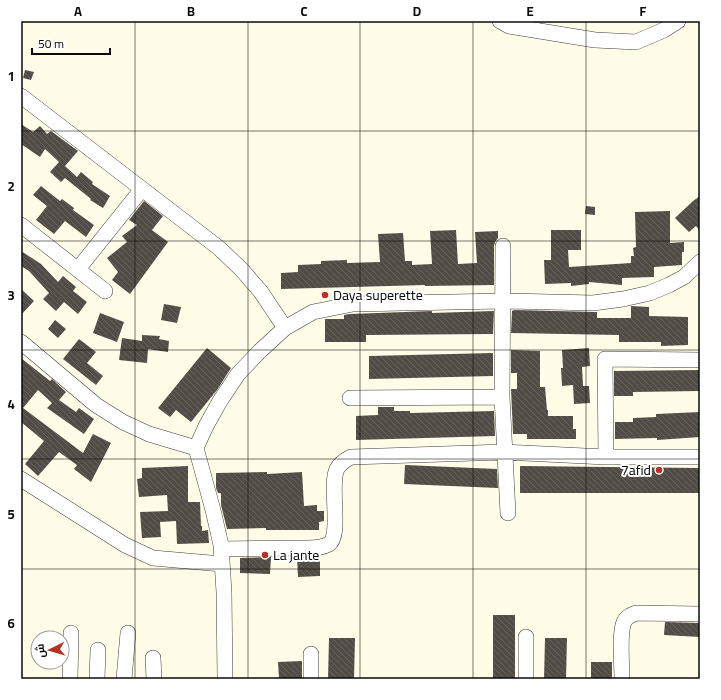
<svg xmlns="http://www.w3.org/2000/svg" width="721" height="700" viewBox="0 0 721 700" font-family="Georgia,Cairo,serif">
<defs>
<pattern id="building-back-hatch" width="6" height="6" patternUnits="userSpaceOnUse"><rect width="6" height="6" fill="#524c46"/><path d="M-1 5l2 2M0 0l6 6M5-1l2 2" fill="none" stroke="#66615c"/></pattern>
</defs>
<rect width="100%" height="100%" fill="#fffde7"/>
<path fill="url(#building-back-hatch)" d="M 25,70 L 34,72 L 31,80 L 23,78 Z
M 21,124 L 33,132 L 40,126 L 47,134 L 51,131 L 78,151 L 65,166 L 77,177 L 81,172 L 93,182 L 92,184 L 110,196 L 103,208 L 90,200 L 91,199 L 65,178 L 61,182 L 50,172 L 59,162 L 45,149 L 40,157 L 21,144 Z
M 41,186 L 60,201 L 62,199 L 74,208 L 73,210 L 94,225 L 86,237 L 65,221 L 54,234 L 36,220 L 47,206 L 33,195 Z
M 700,196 L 700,231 L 696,226 L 689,232 L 675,218 L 693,201 Z
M 144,201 L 163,216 L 152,230 L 168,242 L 130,294 L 112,280 L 118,272 L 107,258 L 127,242 L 122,236 L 137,225 L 129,220 Z
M 586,206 L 595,207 L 595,215 L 585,214 Z
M 670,211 L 670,243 L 684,242 L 684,252 L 682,252 L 682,265 L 654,267 L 654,277 L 622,278 L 622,285 L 589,282 L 589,284 L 571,286 L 571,283 L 545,284 L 544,260 L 551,260 L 551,230 L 581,230 L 581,250 L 568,250 L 569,267 L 631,263 L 631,256 L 634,256 L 633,248 L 636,247 L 635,212 Z
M 456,230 L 458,264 L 477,263 L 475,232 L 498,231 L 498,238 L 495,242 L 494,246 L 494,285 L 425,286 L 425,285 L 281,289 L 281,273 L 298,272 L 298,265 L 321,264 L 321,261 L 347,260 L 347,263 L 380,262 L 378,234 L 403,233 L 405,261 L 412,261 L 412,265 L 432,264 L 430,231 Z
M 21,251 L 41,264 L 58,282 L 63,276 L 76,287 L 73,291 L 87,302 L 78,314 L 64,302 L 56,311 L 43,299 L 49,293 L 29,271 L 21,266 Z
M 21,289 L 34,301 L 21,315 Z
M 164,304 L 181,307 L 177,323 L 161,320 Z
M 631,306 L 649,307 L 649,316 L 688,317 L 688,345 L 661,346 L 661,342 L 619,342 L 619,335 L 511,333 L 512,311 L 514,310 L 597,312 L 597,318 L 631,318 Z
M 432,311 L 432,313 L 494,311 L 493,334 L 366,335 L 366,342 L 325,342 L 325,319 L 344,319 L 344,315 L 350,314 Z
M 100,313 L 124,322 L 117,342 L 93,333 Z
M 55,320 L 66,329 L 58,338 L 48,329 Z
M 142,335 L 160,336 L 159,339 L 169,341 L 168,352 L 148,349 L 147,363 L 119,360 L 122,338 L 142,341 Z
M 79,339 L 96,352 L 87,363 L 103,376 L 96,385 L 63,359 Z
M 207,348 L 231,368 L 217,390 L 191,422 L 176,410 L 170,417 L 158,408 Z
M 589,348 L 590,366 L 582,367 L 583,386 L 589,386 L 590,403 L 574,404 L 573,385 L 562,386 L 561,368 L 563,368 L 562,350 Z
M 511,350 L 540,351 L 540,387 L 545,387 L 547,410 L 548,410 L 548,416 L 573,416 L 573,429 L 576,429 L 576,439 L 527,439 L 527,434 L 513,434 L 511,389 L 517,389 L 517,373 L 511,373 Z
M 493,353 L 493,376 L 369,379 L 369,356 Z
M 21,358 L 50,381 L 52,379 L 66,392 L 59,400 L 76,412 L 79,408 L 94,419 L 84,434 L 47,408 L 52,403 L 38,390 L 23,408 L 83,453 L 93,434 L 111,443 L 91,482 L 74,469 L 77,465 L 59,452 L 38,476 L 25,464 L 44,441 L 21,422 Z
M 700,370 L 700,391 L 633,392 L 633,396 L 614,396 L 614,371 Z
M 378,407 L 394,407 L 394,411 L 410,411 L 410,413 L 494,411 L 495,436 L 356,440 L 356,416 L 378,415 Z
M 700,412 L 700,437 L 657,440 L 657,438 L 615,439 L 615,422 L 633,422 L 633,418 L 656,417 L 656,414 Z
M 405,465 L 497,469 L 498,488 L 404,484 Z
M 188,466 L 188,502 L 200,502 L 201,526 L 202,526 L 202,531 L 208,530 L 209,543 L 177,544 L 176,521 L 160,522 L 161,537 L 142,538 L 140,512 L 168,511 L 167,495 L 139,497 L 137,479 L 142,478 L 142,468 Z
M 520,466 L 700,468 L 700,493 L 520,493 Z
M 267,472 L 267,474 L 302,472 L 304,506 L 317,505 L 317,511 L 324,511 L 324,521 L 319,522 L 319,530 L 266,530 L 266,528 L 227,529 L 221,505 L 221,493 L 218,493 L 216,488 L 216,473 Z
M 320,556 L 320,576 L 298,577 L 297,557 Z
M 271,557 L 270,574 L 240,573 L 240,558 Z
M 493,615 L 515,615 L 515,679 L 493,679 Z
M 665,622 L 700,623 L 700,637 L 664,635 Z
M 329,638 L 355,638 L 354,679 L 328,679 Z
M 545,638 L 567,638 L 566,679 L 544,679 Z
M 302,661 L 302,679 L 279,679 L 278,662 Z
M 591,662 L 612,662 L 612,679 L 591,679 Z"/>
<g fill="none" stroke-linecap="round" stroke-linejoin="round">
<g stroke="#3d3d3d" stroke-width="16">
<path id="minor" d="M 500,21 L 509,26 L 595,40 L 636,42 L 664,30 L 678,21
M 21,96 L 219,248 L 242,270 L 261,292 L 285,328
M 21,225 L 105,291
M 503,246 L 502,397 L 508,513
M 78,269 L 142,189
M 21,342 L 96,405 L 123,422 L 149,434 L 196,448
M 350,398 L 502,397
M 606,457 L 605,359 L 700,360
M 21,479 L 125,545 L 153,558 L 222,564
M 221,549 L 308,548 C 315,548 322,548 329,544 C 342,535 329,484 337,469 C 340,463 345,460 351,457 L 505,452 L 606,457 L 700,457
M 526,637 L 526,679
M 153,658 L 154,679
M 70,679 L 71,633
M 97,679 L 98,650
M 124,679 L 128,633
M 225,679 L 224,592 L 221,545 L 213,510 L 196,448 L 206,426 L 220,401 L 238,374 L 260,351 L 285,328 L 313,312 L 353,304 L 503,301 L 593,303 L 623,299 L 650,293 L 669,285 L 684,277 L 700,262
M 311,679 L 311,654
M 622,679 C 622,666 619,633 624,622 C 626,617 631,615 636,613 L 700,614"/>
</g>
<use href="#minor" stroke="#fff" stroke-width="15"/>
</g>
<path fill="none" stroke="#0a0a0a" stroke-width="1" stroke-opacity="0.55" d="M 135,21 L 135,679M 248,21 L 248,679M 360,21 L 360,679M 473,21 L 473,679M 586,21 L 586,679M 21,131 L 700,131M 21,241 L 700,241M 21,350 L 700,350M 21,459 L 700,459M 21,569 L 700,569"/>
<g fill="#b73125" stroke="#fff" stroke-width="1.5">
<circle cx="325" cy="295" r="4"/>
<circle cx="659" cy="470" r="4"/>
<circle cx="265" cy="555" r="4"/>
</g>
<g text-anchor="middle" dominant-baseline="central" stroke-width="4" stroke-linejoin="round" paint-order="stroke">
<g font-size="14" fill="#0a0a0a" stroke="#fff" text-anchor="start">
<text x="333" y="295">Daya superette</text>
<text x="651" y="470" text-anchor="end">7afid</text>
<text x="273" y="555">La jante</text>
</g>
</g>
<rect width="721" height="700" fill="none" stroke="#ffffff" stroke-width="44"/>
<g transform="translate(50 650) rotate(265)"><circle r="19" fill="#ffffff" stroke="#9d9d9d"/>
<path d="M0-3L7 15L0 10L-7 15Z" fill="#b73125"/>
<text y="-6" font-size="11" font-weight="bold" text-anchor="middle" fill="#0a0a0a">ش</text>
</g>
<path d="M32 48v6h78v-6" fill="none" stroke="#0a0a0a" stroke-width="2"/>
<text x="38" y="48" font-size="12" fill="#0a0a0a" stroke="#ffffff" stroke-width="3" paint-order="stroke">50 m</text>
<rect x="22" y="22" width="677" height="656" fill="none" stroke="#0a0a0a" stroke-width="1.5"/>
<g font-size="13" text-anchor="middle" font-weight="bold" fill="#0a0a0a">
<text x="78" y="16">A</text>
<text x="191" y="16">B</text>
<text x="304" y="16">C</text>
<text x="417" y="16">D</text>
<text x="530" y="16">E</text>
<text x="643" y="16">F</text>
<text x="11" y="81">1</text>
<text x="11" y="191">2</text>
<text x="11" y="300">3</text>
<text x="11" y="409">4</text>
<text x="11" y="519">5</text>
<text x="11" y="628">6</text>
</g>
</svg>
